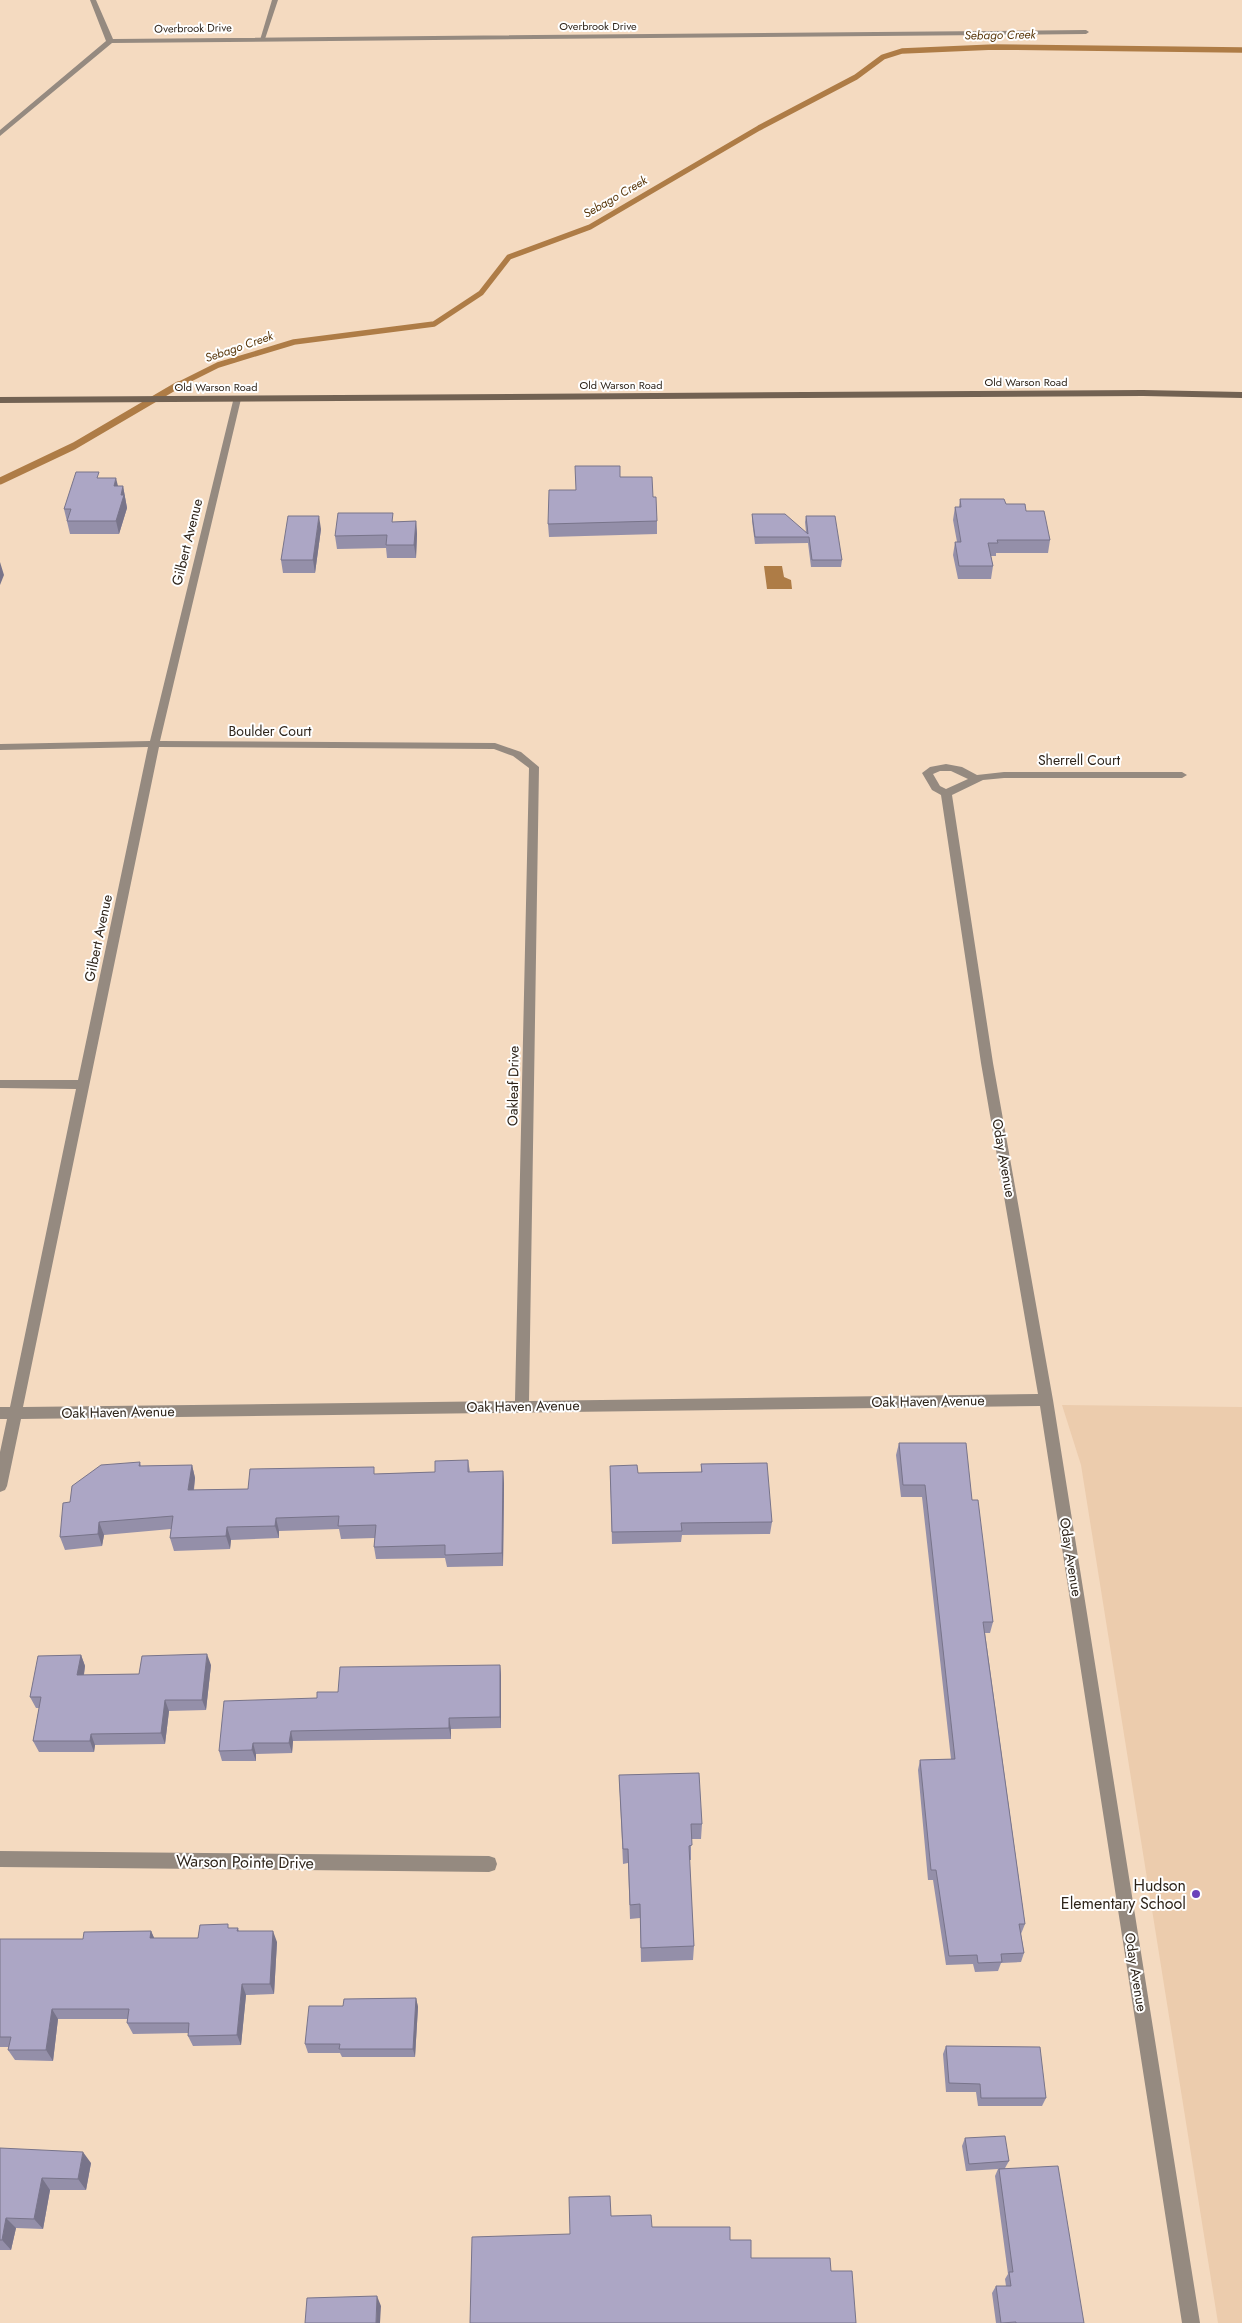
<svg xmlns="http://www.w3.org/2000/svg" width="1242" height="2323" viewBox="0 0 1242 2323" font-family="Jost,sans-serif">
<rect width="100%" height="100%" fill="#f4dac0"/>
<path fill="#ecccad" d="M 1062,1405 L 1242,1407 L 1242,2323 L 1218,2323 L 1081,1465 Z"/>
<path fill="#ae7c46" d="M 764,566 L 782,566 L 784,577 L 791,580 L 792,589 L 767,589 Z"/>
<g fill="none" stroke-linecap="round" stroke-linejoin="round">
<path stroke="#ae7c46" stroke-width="5.5" d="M 176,386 L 218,365 L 294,342 L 434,324 L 481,293 L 509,257 L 590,227 L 759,128 L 856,77 L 883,57 L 902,51 L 994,47 L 1242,50"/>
<path stroke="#ae7c46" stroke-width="7" d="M 0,481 L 74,446 L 178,385"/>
<path fill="#958a80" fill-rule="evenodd" d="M 272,0 L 278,0 L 265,39 L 260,40 Z"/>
<path fill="#958a80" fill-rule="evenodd" d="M 90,0 L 96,0 L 113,39 L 1086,30 L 1089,32 L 1086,34 L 112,43 L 0,136 L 0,130 L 106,41 Z
M 234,397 L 241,399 L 160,741 L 495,743 L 521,752 L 539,767 L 529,1401 L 1038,1394 L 981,1063 L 941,795 L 932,790 L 922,773 L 930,767 L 946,764 L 962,767 L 977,775 L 1004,772 L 1182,772 L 1187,775 L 1182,778 L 1004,778 L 983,780 L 952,795 L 993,1063 L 1053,1400 L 1200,2323 L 1182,2323 L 1040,1406 L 21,1419 L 7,1486 L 5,1490 L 0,1492 L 0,1452 L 7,1419 L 0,1419 L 0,1407 L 10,1407 L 76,1089 L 0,1088 L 0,1080 L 78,1080 L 148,747 L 0,750 L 0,744 L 150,741 ZM 159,747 L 494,749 L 513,756 L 529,768 L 515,1401 L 23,1407 ZM 940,771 L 951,771 L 968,779 L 946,789 L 940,786 L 933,774 Z
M 0,1851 L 489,1856 L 495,1858 L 497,1864 L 495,1870 L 489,1872 L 0,1867 Z"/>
<path fill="#726253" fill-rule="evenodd" d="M 1143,390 L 1242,392 L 1242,398 L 1143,396 L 0,403 L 0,397 Z"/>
</g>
<path fill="#948fa9" d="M 620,477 L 653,497 L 657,521 L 657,534 L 549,537 L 548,524 L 576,490 Z
M 100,478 L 118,486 L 123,486 L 127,508 L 119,534 L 70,534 L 64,509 Z
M 960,499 L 1006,504 L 1026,511 L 1050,540 L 1048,553 L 996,553 L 996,556 L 991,556 L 993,566 L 991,579 L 958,579 L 953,555 L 955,542 L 957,542 L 953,520 L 955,507 L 959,507 Z
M 752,514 L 806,532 L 805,522 L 806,516 L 842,560 L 841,567 L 811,567 L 808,543 L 755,544 L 752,521 Z
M 416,521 L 417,534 L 416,558 L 387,558 L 386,548 L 337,549 L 335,536 L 394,522 Z
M 321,529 L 315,573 L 283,573 L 281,560 Z
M 899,1443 L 972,1500 L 993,1622 L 990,1633 L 985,1633 L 1025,1924 L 1021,1934 L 1024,1953 L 1021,1962 L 1001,1963 L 998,1971 L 975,1972 L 973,1964 L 946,1965 L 933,1880 L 928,1880 L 918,1770 L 920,1760 L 951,1759 L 922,1497 L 901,1497 L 896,1455 Z
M 468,1460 L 470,1472 L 503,1471 L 504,1484 L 503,1566 L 447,1567 L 445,1558 L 376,1559 L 374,1547 L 375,1538 L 341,1539 L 339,1529 L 279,1531 L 279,1538 L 231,1540 L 230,1549 L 174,1551 L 170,1538 L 171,1529 L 104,1535 L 102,1546 L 65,1550 L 60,1537 L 70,1502 L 140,1462 L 141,1466 L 192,1465 L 195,1478 L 194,1490 L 248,1489 L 375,1474 L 435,1472 Z
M 701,1464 L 772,1522 L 770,1534 L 682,1535 L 681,1542 L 612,1544 L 610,1466 L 638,1473 L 701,1472 Z
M 81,1655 L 85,1666 L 84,1675 L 139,1674 L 211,1665 L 206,1710 L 169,1711 L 165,1744 L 95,1745 L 94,1752 L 39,1752 L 33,1741 L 39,1708 L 36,1708 L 30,1697 Z
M 500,1665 L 501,1676 L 501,1728 L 451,1729 L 451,1739 L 293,1741 L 292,1753 L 256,1754 L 256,1761 L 222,1761 L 219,1751 L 317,1698 L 338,1692 Z
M 619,1775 L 702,1824 L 701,1839 L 691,1839 L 691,1860 L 689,1860 L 694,1946 L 693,1960 L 641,1962 L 640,1918 L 630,1919 L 628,1863 L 623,1864 Z
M 229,1928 L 238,1928 L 239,1931 L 277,1942 L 274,1994 L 246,1995 L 241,2045 L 193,2046 L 188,2036 L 188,2033 L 133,2034 L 127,2023 L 128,2019 L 58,2019 L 53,2061 L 15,2060 L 8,2050 L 9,2047 L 0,2047 L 0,1939 L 83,1939 L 151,1931 L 154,1938 L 198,1938 Z
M 416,1998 L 418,2007 L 415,2057 L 342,2057 L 340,2053 L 308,2053 L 305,2044 L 343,2006 Z
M 946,2046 L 1046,2098 L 1042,2106 L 978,2106 L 976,2092 L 946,2092 L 943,2054 Z
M 965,2138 L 1009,2161 L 1005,2168 L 1084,2323 L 996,2323 L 992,2293 L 996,2286 L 1006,2286 L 1005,2279 L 1008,2274 L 995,2176 L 998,2169 L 966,2171 L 962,2146 Z
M 0,2148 L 91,2163 L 86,2190 L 50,2190 L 43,2229 L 16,2228 L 11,2250 L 0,2250 Z"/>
<path fill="#78748a" d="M 116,478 L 119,490 L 114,486 Z
M 123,486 L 127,508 L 119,534 L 116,521 L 121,495 Z
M 319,516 L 321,529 L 315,573 L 313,560 Z
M 416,521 L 417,534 L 416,558 L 414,545 Z
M 0,562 L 4,575 L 0,585 Z
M 192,1465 L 195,1478 L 192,1503 L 188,1490 Z
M 503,1471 L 504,1484 L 503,1566 L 502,1553 Z
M 276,1518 L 279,1531 L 279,1538 L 275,1526 Z
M 99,1522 L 104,1535 L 102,1546 L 98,1534 Z
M 227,1527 L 231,1540 L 230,1549 L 226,1536 Z
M 207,1654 L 211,1665 L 206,1710 L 202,1700 Z
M 81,1655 L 85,1666 L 82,1686 L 77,1675 Z
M 500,1665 L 501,1676 L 501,1728 L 500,1717 Z
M 165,1700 L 169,1711 L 165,1744 L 161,1733 Z
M 449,1718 L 451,1729 L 451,1739 L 449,1728 Z
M 291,1731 L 293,1741 L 292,1753 L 289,1743 Z
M 91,1734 L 95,1745 L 94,1752 L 90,1741 Z
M 253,1743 L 256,1754 L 256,1761 L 252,1750 Z
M 151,1931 L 156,1942 L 150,1938 Z
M 273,1931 L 277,1942 L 274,1994 L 270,1984 Z
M 242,1984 L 246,1995 L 241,2045 L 237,2035 Z
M 416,1998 L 418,2007 L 415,2057 L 413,2049 Z
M 52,2009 L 58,2019 L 53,2061 L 46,2050 Z
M 83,2152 L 91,2163 L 86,2190 L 78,2179 Z
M 42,2178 L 50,2190 L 43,2229 L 34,2219 Z
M 6,2218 L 16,2228 L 11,2250 L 2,2240 Z
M 377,2296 L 381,2306 L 380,2323 L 376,2323 Z"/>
<path fill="#aca6c5" stroke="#78748a" d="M 575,466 L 620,466 L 620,477 L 652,477 L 653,497 L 656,497 L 657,521 L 548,524 L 549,490 L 576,490 Z
M 76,472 L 99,472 L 97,478 L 116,478 L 114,486 L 123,486 L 121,495 L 124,495 L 116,521 L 67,521 L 71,509 L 64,509 Z
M 960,499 L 1004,499 L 1006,504 L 1025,504 L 1026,511 L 1044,511 L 1050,540 L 997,540 L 998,543 L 988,543 L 993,566 L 959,566 L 955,542 L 961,542 L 955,507 L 961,507 Z
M 338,513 L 393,513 L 392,522 L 416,521 L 414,545 L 386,545 L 387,535 L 335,536 Z
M 752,514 L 785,514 L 808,534 L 806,516 L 835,516 L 842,560 L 812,560 L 809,537 L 755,537 Z
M 288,516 L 319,516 L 313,560 L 281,560 Z
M 899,1443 L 966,1443 L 972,1500 L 978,1500 L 993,1622 L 983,1622 L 1025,1924 L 1019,1924 L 1024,1953 L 1001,1954 L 1002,1962 L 978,1963 L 977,1955 L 949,1956 L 936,1870 L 931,1870 L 920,1760 L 955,1759 L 925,1485 L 903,1485 Z
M 468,1460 L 468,1472 L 503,1471 L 502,1553 L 445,1555 L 445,1545 L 374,1547 L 376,1525 L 338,1526 L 339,1516 L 276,1518 L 275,1526 L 227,1527 L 226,1536 L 170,1538 L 173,1516 L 99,1522 L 98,1534 L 60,1537 L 63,1503 L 70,1502 L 72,1486 L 101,1465 L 140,1462 L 139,1466 L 192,1465 L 188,1490 L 248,1489 L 250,1469 L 374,1467 L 374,1474 L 435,1472 L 435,1461 Z
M 767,1463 L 772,1522 L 681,1523 L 682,1531 L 612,1532 L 610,1466 L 637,1465 L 638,1473 L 702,1472 L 701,1464 Z
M 207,1654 L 202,1700 L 165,1700 L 161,1733 L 91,1734 L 90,1741 L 33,1741 L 41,1697 L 30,1697 L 38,1656 L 81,1655 L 77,1675 L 139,1674 L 142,1656 Z
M 500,1665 L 500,1717 L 449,1718 L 449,1728 L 291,1731 L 289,1743 L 253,1743 L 252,1750 L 219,1751 L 224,1701 L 317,1698 L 317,1692 L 338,1692 L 340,1667 Z
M 699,1773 L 702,1824 L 691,1824 L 692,1845 L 689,1846 L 694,1946 L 641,1948 L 640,1904 L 630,1905 L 628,1849 L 623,1849 L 619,1775 Z
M 228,1924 L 228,1928 L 238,1928 L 237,1931 L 273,1931 L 270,1984 L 242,1984 L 237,2035 L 188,2036 L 189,2023 L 127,2023 L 129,2009 L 52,2009 L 46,2050 L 8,2050 L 11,2037 L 0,2037 L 0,1939 L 83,1939 L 84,1932 L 151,1931 L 150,1938 L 198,1938 L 200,1925 Z
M 416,1998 L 413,2049 L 339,2049 L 340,2044 L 305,2044 L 309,2006 L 343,2006 L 344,1999 Z
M 946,2046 L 1040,2047 L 1046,2098 L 981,2098 L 980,2084 L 949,2083 Z
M 1005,2136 L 1009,2161 L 969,2164 L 965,2138 Z
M 0,2148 L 83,2152 L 78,2179 L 42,2178 L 34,2219 L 6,2218 L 2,2240 L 0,2240 Z
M 1058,2166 L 1084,2323 L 1016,2323 L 1016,2322 L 1001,2323 L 996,2286 L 1011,2286 L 1009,2272 L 1013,2272 L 999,2169 Z
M 610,2196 L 611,2216 L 651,2215 L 652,2227 L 730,2227 L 730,2240 L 751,2240 L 751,2258 L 830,2258 L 831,2271 L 852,2271 L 856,2323 L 470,2323 L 472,2237 L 570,2234 L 569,2197 Z
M 377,2296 L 376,2323 L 305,2323 L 307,2298 Z"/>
<circle fill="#6b42ba" stroke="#fff" stroke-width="2" cx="1196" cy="1894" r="5"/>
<g text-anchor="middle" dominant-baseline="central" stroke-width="4" stroke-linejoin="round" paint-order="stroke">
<g font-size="11" fill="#2e241a" stroke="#fff">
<text x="598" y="26">Overbrook Drive</text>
<text transform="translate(193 28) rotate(-1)">Overbrook Drive</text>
<text x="1026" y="382">Old Warson Road</text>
<text x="621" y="385">Old Warson Road</text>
<text x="216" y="387">Old Warson Road</text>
</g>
<g font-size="12" font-style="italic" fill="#5a380c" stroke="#fff">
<text transform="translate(1000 35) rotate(-1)">Sebago Creek</text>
<text transform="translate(615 197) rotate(-30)">Sebago Creek</text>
<text transform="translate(239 347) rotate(-19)">Sebago Creek</text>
</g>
<g font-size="14" fill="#2e241a" stroke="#fff">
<text transform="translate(187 542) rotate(-76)">Gilbert Avenue</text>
<text x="270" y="731">Boulder Court</text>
<text x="1079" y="760">Sherrell Court</text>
<text transform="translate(98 938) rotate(-78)">Gilbert Avenue</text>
<text transform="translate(513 1086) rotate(-89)">Oakleaf Drive</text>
<text transform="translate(1004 1158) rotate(80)">Oday Avenue</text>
<text transform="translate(928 1401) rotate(-1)">Oak Haven Avenue</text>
<text transform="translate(523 1406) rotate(-1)">Oak Haven Avenue</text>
<text transform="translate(118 1412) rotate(-1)">Oak Haven Avenue</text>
<text transform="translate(1071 1557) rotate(81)">Oday Avenue</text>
<text transform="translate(1136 1972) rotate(81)">Oday Avenue</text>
</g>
<g font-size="16" fill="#2e241a" stroke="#fff">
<text transform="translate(245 1862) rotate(1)">Warson Pointe Drive</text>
</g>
<g font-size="16" fill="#2e241a" stroke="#fff" text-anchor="end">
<text x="1186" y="1885">Hudson<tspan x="1186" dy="18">Elementary School</tspan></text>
</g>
</g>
</svg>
